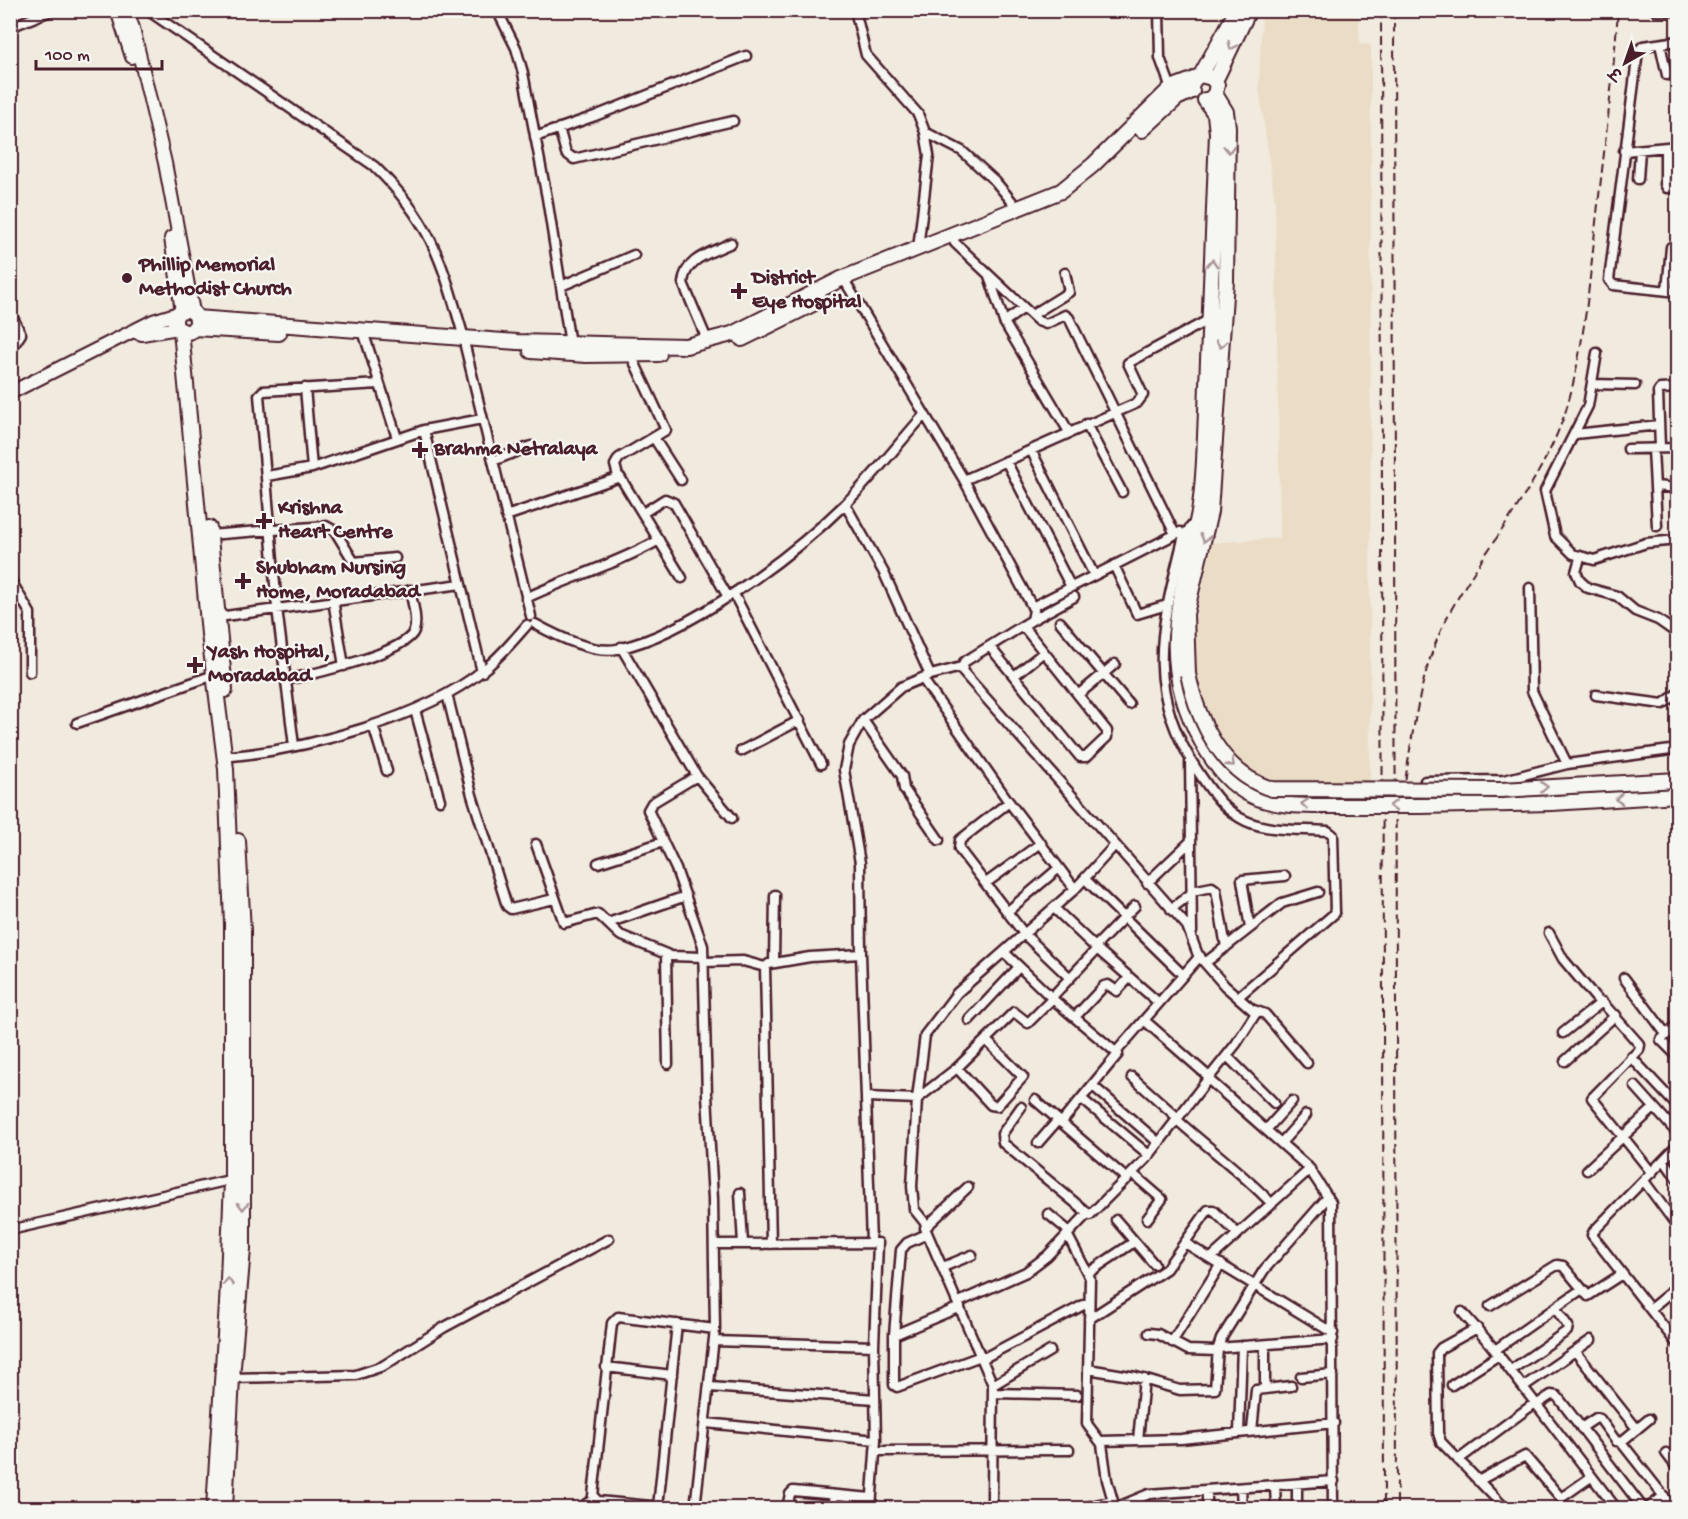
<svg xmlns="http://www.w3.org/2000/svg" width="1688" height="1519" viewBox="0 0 1688 1519" font-family="'Gochi Hand','Playpen Sans Deva',sans-serif">
<rect width="100%" height="100%" fill="#f1eade"/>
<filter id="ink" filterUnits="userSpaceOnUse"><feTurbulence type="fractalNoise" baseFrequency=".0167" numOctaves="2"/><feDisplacementMap in="SourceGraphic" scale="12" xChannelSelector="R" yChannelSelector="G"/><feConvolveMatrix kernelMatrix="1 2 1 2 8 2 1 2 1" color-interpolation-filters="sRGB"/></filter>
<g filter="url(#ink)">
<path fill="#ebdcc6" d="M 1262,11 L 1358,11 L 1360,44 L 1371,45 L 1370,784 L 1262,790 L 1221,759 L 1187,653 L 1213,543 L 1280,538 L 1275,202 L 1259,88 Z"/>
<g fill="none" stroke-linecap="round" stroke-linejoin="round">
<g stroke="#4a1f2b" stroke-width="13">
<path id="street" d="M 147,10 L 374,166 C 433,223 442,263 464,338
M 497,10 L 516,48 L 523,73 L 547,198 L 570,344
M 855,10 L 866,55 L 918,114 L 925,132 L 929,155 L 918,249
M 1159,10 L 1160,58 L 1171,88
M 1657,11 L 1678,11
M 10,27 L 53,10
M 10,31 L 10,44
M 1678,41 L 1643,46 L 1638,51 L 1609,280 L 1613,285 L 1678,292
M 1660,44 L 1667,75
M 559,128 L 566,153 L 574,159 L 733,121
M 925,132 L 962,151 L 995,181 L 1019,210
M 535,137 L 595,116 L 746,56
M 1665,148 L 1665,184 L 1667,188 L 1678,188
M 1624,151 L 1678,146
M 1638,179 L 1640,150
M 955,243 L 1038,321 L 1046,324 L 1065,315 L 1069,318 L 1175,534
M 989,276 L 1004,322 L 1069,432
M 843,278 L 964,480 L 1034,610 L 1032,620 L 964,662 L 962,671 L 1187,926 L 1198,955 L 1225,986 L 1256,1013 L 1236,1044 L 1208,1079 L 1308,1167 L 1331,1202 L 1333,1508
M 561,286 L 634,255
M 1667,291 L 1671,247
M 10,312 L 21,334 L 12,348 L 10,363
M 1032,315 L 1069,292 L 1065,273
M 1004,322 L 1024,308
M 363,331 L 397,438
M 708,342 L 683,283 C 685,258 711,253 731,243
M 465,346 L 531,616
M 1597,353 L 1588,406 L 1545,491 L 1555,536 L 1573,554 L 1594,560 L 1646,543 L 1678,540
M 1593,384 L 1635,385
M 305,388 L 312,468
M 1086,424 L 1122,492
M 424,430 L 482,672
M 1575,434 L 1659,425
M 654,438 L 681,480
M 1660,448 L 1658,392 L 1660,389 L 1678,388
M 1628,449 L 1678,448
M 1653,449 L 1657,526
M 1031,450 L 1094,575
M 493,461 L 531,446
M 1006,461 L 1071,587
M 267,476 L 312,468 L 424,430 L 482,419
M 618,476 L 615,465 L 619,458 L 666,430 L 631,355
M 964,480 L 1137,403 L 1143,395 L 1128,363 L 1210,319
M 1655,486 L 1678,488
M 845,504 L 884,573 L 930,675
M 643,513 L 665,499 L 674,503 L 728,597
M 506,516 L 620,477 L 682,578
M 1195,522 L 1184,535 C 1161,629 1142,689 1201,776 C 1213,794 1226,812 1246,821 C 1270,832 1302,829 1328,831 L 1333,835 L 1335,913 L 1238,997
M 209,535 L 326,526 L 335,531 L 354,562 L 395,558
M 1580,558 L 1576,572 L 1580,581 L 1588,588 L 1617,596 L 1635,611 L 1658,620 L 1678,634
M 1114,565 L 1137,614 L 1167,605
M 10,579 L 30,613 L 30,672
M 1530,588 L 1532,691 L 1567,764
M 734,594 L 821,764
M 526,598 C 570,577 617,564 659,540
M 333,600 L 344,666
M 1032,607 L 1180,532
M 218,617 L 461,584
M 1032,620 L 1074,597
M 1060,622 L 1129,704
M 535,624 C 555,635 593,654 617,649 C 689,634 793,555 845,504 C 874,476 898,444 924,415
M 621,647 L 697,776 L 732,818
M 990,647 L 1080,757 L 1086,757 L 1107,737 L 1107,731 L 1023,626
M 1014,676 L 1044,652
M 922,678 L 1009,802 L 1075,889
M 286,680 C 309,675 406,653 414,631 C 418,620 412,601 410,590
M 447,694 L 472,795 L 507,906 L 511,909 L 554,899
M 1078,695 L 1115,664
M 1596,695 L 1663,704 L 1678,693
M 415,710 L 440,800
M 863,720 L 902,776 L 904,789 L 939,840
M 77,723 L 214,675
M 373,725 L 387,771
M 294,746 L 277,608 L 259,395 L 263,391 L 379,384
M 741,751 L 800,720
M 232,756 C 307,749 423,718 482,671 C 499,658 513,641 527,625
M 1190,759 L 1192,932
M 1425,781 L 1504,780 L 1567,764 L 1678,749
M 1009,802 L 960,840 L 959,849 L 1025,935 L 1070,978
M 536,844 L 564,923 L 598,914 L 620,935 L 671,956 L 703,957
M 598,863 L 663,842
M 1085,879 L 1183,975
M 986,883 L 1041,843
M 1147,883 L 1191,841
M 1192,891 L 1212,887 L 1216,890 L 1226,947
M 1054,908 L 1097,949 L 1159,1003
M 1171,909 L 1192,893
M 1008,911 L 1059,868
M 608,923 L 686,896
M 1250,928 L 1242,880 L 1285,876
M 1549,933 L 1563,959 L 1600,1003
M 1095,947 L 1135,906
M 1004,952 L 1055,1001 L 1118,1054 L 1061,1123
M 666,954 L 668,1064
M 861,954 L 871,1243
M 704,962 L 743,961 L 765,967
M 774,963 L 775,895
M 1205,963 L 1282,903 L 1318,892
M 1624,978 L 1666,1034
M 1052,997 L 1097,949
M 1254,1010 L 1265,1014 L 1307,1063
M 1075,1017 L 1104,986 L 1108,985 L 1117,991 L 1129,978
M 969,1020 L 1019,967
M 1144,1020 L 1208,1076
M 1678,1024 L 1661,1040 L 1678,1057
M 1563,1033 L 1602,1002 L 1640,1045 L 1639,1050 L 1592,1098 L 1652,1173
M 1117,1051 L 1200,956
M 1227,1056 L 1274,1103
M 1631,1057 L 1678,1107
M 1565,1061 L 1616,1015
M 957,1068 L 991,1105 L 997,1106 L 1023,1077 L 986,1040
M 1132,1077 L 1178,1118
M 1093,1086 L 1159,1143
M 1635,1086 L 1678,1134
M 867,1097 L 917,1099 L 957,1068 L 1014,1012 L 1028,1023 L 1053,998
M 1082,1099 L 1149,1155
M 1035,1100 L 1127,1179
M 1021,1107 L 1002,1134 L 1003,1143 L 1090,1215 L 1147,1158 L 1208,1079
M 1176,1119 C 1208,1148 1243,1173 1272,1204
M 1266,1130 L 1292,1101
M 1038,1143 L 1058,1120
M 1281,1143 L 1306,1115
M 1678,1145 L 1594,1231 L 1592,1235 L 1678,1345
M 1664,1160 L 1678,1180
M 1587,1170 L 1654,1108
M 1133,1174 L 1162,1199 L 1147,1219
M 1644,1181 L 1678,1227
M 968,1187 L 925,1228 L 993,1385 L 992,1500 L 995,1508
M 740,1193 L 743,1244
M 1048,1214 L 1070,1232
M 1116,1220 L 1154,1264
M 926,1224 L 914,1209 L 912,1186 L 917,1099 L 925,1035 L 957,993 L 1075,889 L 1115,845
M 10,1230 L 234,1179
M 927,1234 L 907,1243 L 901,1250 L 894,1335 L 894,1385 L 897,1387 L 981,1356
M 1067,1234 L 1090,1278 L 1087,1424 L 1102,1444 L 1107,1480 L 1115,1508
M 1185,1243 L 1333,1333
M 714,1244 L 878,1243 L 874,1346 L 876,1440 L 871,1508
M 771,1244 L 765,967 L 769,964 L 810,957 L 861,954 L 860,863 L 844,770 L 849,745 L 863,720 L 901,687 L 927,676 L 961,667
M 1211,1258 L 1310,1169
M 943,1267 L 972,1255
M 1088,1273 L 1134,1242
M 959,1302 L 1026,1272 L 1047,1256 L 1087,1214
M 1490,1306 L 1557,1265 L 1563,1266 L 1588,1296 L 1622,1274
M 1650,1309 L 1678,1286
M 1462,1312 L 1490,1344 L 1616,1508
M 1089,1319 L 1166,1269 L 1208,1210 L 1213,1210 L 1238,1234
M 1477,1328 L 1441,1348 L 1437,1353 L 1438,1433 L 1441,1442 L 1505,1508
M 1149,1333 L 1158,1334 L 1188,1350 L 1217,1351
M 894,1335 L 960,1307
M 714,1341 L 874,1346
M 1172,1342 L 1221,1264
M 1218,1348 L 1333,1339
M 1495,1350 L 1582,1289
M 1575,1351 L 1637,1429
M 982,1359 L 1089,1302
M 606,1367 L 672,1375
M 1088,1369 L 1136,1377 L 1180,1390 L 1215,1389 L 1218,1348 L 1221,1339 L 1264,1270 L 1328,1197
M 1511,1370 L 1567,1331 L 1568,1326 L 1555,1308
M 1301,1377 L 1333,1374
M 232,1378 L 356,1375 L 383,1366 L 443,1328 L 609,1239
M 993,1385 L 1050,1351
M 1452,1385 L 1499,1355
M 710,1387 L 875,1399
M 1523,1387 L 1591,1340
M 1265,1388 L 1265,1345
M 994,1393 L 1077,1395
M 1536,1405 L 1551,1395 L 1557,1396 L 1643,1508
M 706,1423 L 876,1440
M 1581,1428 L 1596,1418 L 1600,1419 L 1616,1441 L 1621,1442 L 1673,1508
M 1252,1431 L 1256,1390 L 1291,1386
M 1239,1433 L 1242,1346
M 1138,1440 L 1144,1379
M 1101,1441 L 1181,1439 L 1334,1423
M 1621,1442 L 1649,1419
M 875,1451 L 1069,1450
M 1666,1453 L 1678,1469
M 1458,1460 L 1535,1403
M 1478,1481 L 1525,1456 L 1561,1498 L 1591,1477
M 1297,1484 L 1297,1508
M 1275,1485 L 1276,1508
M 1241,1488 L 1242,1508
M 1207,1490 L 1207,1508
M 658,1507 L 677,1324
M 584,1508 L 586,1504 L 595,1499
M 672,1508 L 598,1501 L 593,1496 L 612,1323 L 618,1317 L 715,1329
M 695,1508 L 715,1329 L 713,1199 L 707,1095 L 703,946 L 676,869 L 648,810 L 652,803 L 697,776
M 787,1508 L 790,1494 L 793,1491 L 871,1498
M 832,1508 L 834,1495
M 1082,1508 L 1113,1501
M 1115,1508 L 1149,1494 L 1334,1481
M 1648,1508 L 1664,1496"/>
</g>
<g stroke="#4a1f2b" stroke-width="16">
<path id="secondary" d="M 117,10 L 132,57
M 126,10 L 133,28 L 165,163 L 193,312
M 171,238 L 182,311
M 132,331 L 142,334 L 178,328
M 10,393 L 153,321 L 179,313"/>
</g>
<g stroke="#4a1f2b" stroke-width="18">
<path id="primary" d="M 1201,75 L 1212,78 L 1217,85 L 1215,94 L 1210,99
M 1215,81 L 1249,10
M 1191,86 L 1194,79 L 1201,75 L 1237,10
M 1205,100 L 1215,114 L 1217,133 L 1204,461 C 1203,478 1202,495 1199,512 C 1182,597 1155,658 1202,742 C 1215,765 1229,786 1255,797 C 1286,810 1330,805 1364,806
M 1142,130 L 1177,98 L 1192,91
M175 321a11 11 0 1 1 22 0a11 11 0 1 1-22 0Z
M 197,318 L 517,342 L 686,346 L 732,334 L 841,279 L 1061,191 L 1093,165 L 1171,88 L 1195,79
M 194,328 L 279,333
M 181,330 L 209,634 L 226,769 L 232,924 L 232,1180 L 227,1304 L 214,1508
M 742,339 L 813,304
M 531,351 L 586,355 L 659,354
M 209,528 L 225,690
M 1188,674 L 1186,614 L 1210,512 L 1226,281 L 1228,127 L 1226,112 L 1215,94
M 1421,806 L 1552,803 L 1678,795
M 225,1508 L 232,1378 L 243,1249 L 243,931 L 238,841"/>
</g>
<use href="#street" stroke="#f6f6f2" stroke-width="8"/>
<use href="#secondary" stroke="#f6f6f2" stroke-width="12"/>
<use href="#primary" stroke="#f6f6f2" stroke-width="14"/>
<path stroke="#4a1f2b" stroke-width="2" stroke-dasharray="9 4.5" stroke-linecap="butt" d="M 1381,10 L 1384,1508
M 1394,10 L 1397,1508
M 1401,806 C 1413,738 1417,672 1451,610 C 1488,543 1542,484 1566,410 C 1584,350 1589,285 1596,222 C 1604,152 1613,81 1618,10"/>
<g stroke="#4a1f2b" stroke-width="18" stroke-linecap="butt">
<path id="primary-bridge" d="M 1188,674 C 1198,721 1222,774 1272,789 L 1501,790 L 1678,780
M 1364,806 L 1421,806"/>
</g>
<use href="#primary-bridge" stroke="#f6f6f2" stroke-width="14"/>
</g>
<defs><path id="oneway-chevron" d="M-2-3.5L2.5 0L-2 3.5" fill="none" stroke-width="1.6" stroke-linecap="round" stroke-linejoin="round" transform="scale(1.5)"/></defs>
<g stroke="#a99598">
<use href="#oneway-chevron" transform="translate(1232 46) rotate(115)"/>
<use href="#oneway-chevron" transform="translate(1229 149) rotate(88)"/>
<use href="#oneway-chevron" transform="translate(1212 263) rotate(-88)"/>
<use href="#oneway-chevron" transform="translate(1221 344) rotate(95)"/>
<use href="#oneway-chevron" transform="translate(1205 538) rotate(103)"/>
<use href="#oneway-chevron" transform="translate(1231 763) rotate(44)"/>
<use href="#oneway-chevron" transform="translate(1544 787) rotate(-3)"/>
<use href="#oneway-chevron" transform="translate(1619 799) rotate(176)"/>
<use href="#oneway-chevron" transform="translate(1305 804) rotate(-175)"/>
<use href="#oneway-chevron" transform="translate(1393 806) rotate(-180)"/>
<use href="#oneway-chevron" transform="translate(243 1206) rotate(90)"/>
<use href="#oneway-chevron" transform="translate(228 1282) rotate(-88)"/>
</g>
</g>
<g fill="#4a1f2b" stroke="#f6f6f2" stroke-width="2">
<circle cx="127" cy="278" r="6"/>
<path d="M736 282h6v6h6v6h-6v6h-6v-6h-6v-6h6z"/>
<path d="M417 441h6v6h6v6h-6v6h-6v-6h-6v-6h6z"/>
<path d="M261 512h6v6h6v6h-6v6h-6v-6h-6v-6h6z"/>
<path d="M240 572h6v6h6v6h-6v6h-6v-6h-6v-6h6z"/>
<path d="M192 656h6v6h6v6h-6v6h-6v-6h-6v-6h6z"/>
</g>
<g text-anchor="middle" dominant-baseline="central" stroke-width="4.5" stroke-linejoin="round" paint-order="stroke">
<g font-size="21" font-weight="bold" fill="#4a1f2b" stroke="#f6f6f2" text-anchor="start">
<text x="139" y="266">Phillip Memorial<tspan x="139" dy="24">Methodist Church</tspan></text>
<text x="752" y="279">District<tspan x="752" dy="24">Eye Hospital</tspan></text>
<text x="434" y="450">Brahma Netralaya</text>
<text x="278" y="509">Krishna<tspan x="278" dy="24">Heart Centre</tspan></text>
<text x="256" y="569">Shubham Nursing<tspan x="256" dy="24">Home, Moradabad</tspan></text>
<text x="208" y="653">Yash Hospital,<tspan x="208" dy="24">Moradabad</tspan></text>
</g>
</g>
<rect width="1688" height="1519" fill="none" stroke="#f6f6f2" stroke-width="36"/>
<rect x="18" y="18" width="1652" height="1483" fill="none" stroke="#4a1f2b" stroke-width="2" filter="url(#ink)"/>
<g transform="translate(1625 63) rotate(220)" stroke="#f6f6f2" stroke-width="4.5" paint-order="stroke">
<path d="M0-4.5L10 22L0 15L-10 22Z" fill="#4a1f2b"/>
<text y="-9" font-size="16" font-weight="bold" text-anchor="middle" fill="#4a1f2b">उ</text>
</g>
<path d="M36 60v9h126v-9" fill="none" stroke="#4a1f2b" stroke-width="3"/>
<text x="45" y="60" font-size="18" fill="#4a1f2b" stroke="#f6f6f2" stroke-width="4.5" paint-order="stroke">100 m</text>
</svg>
